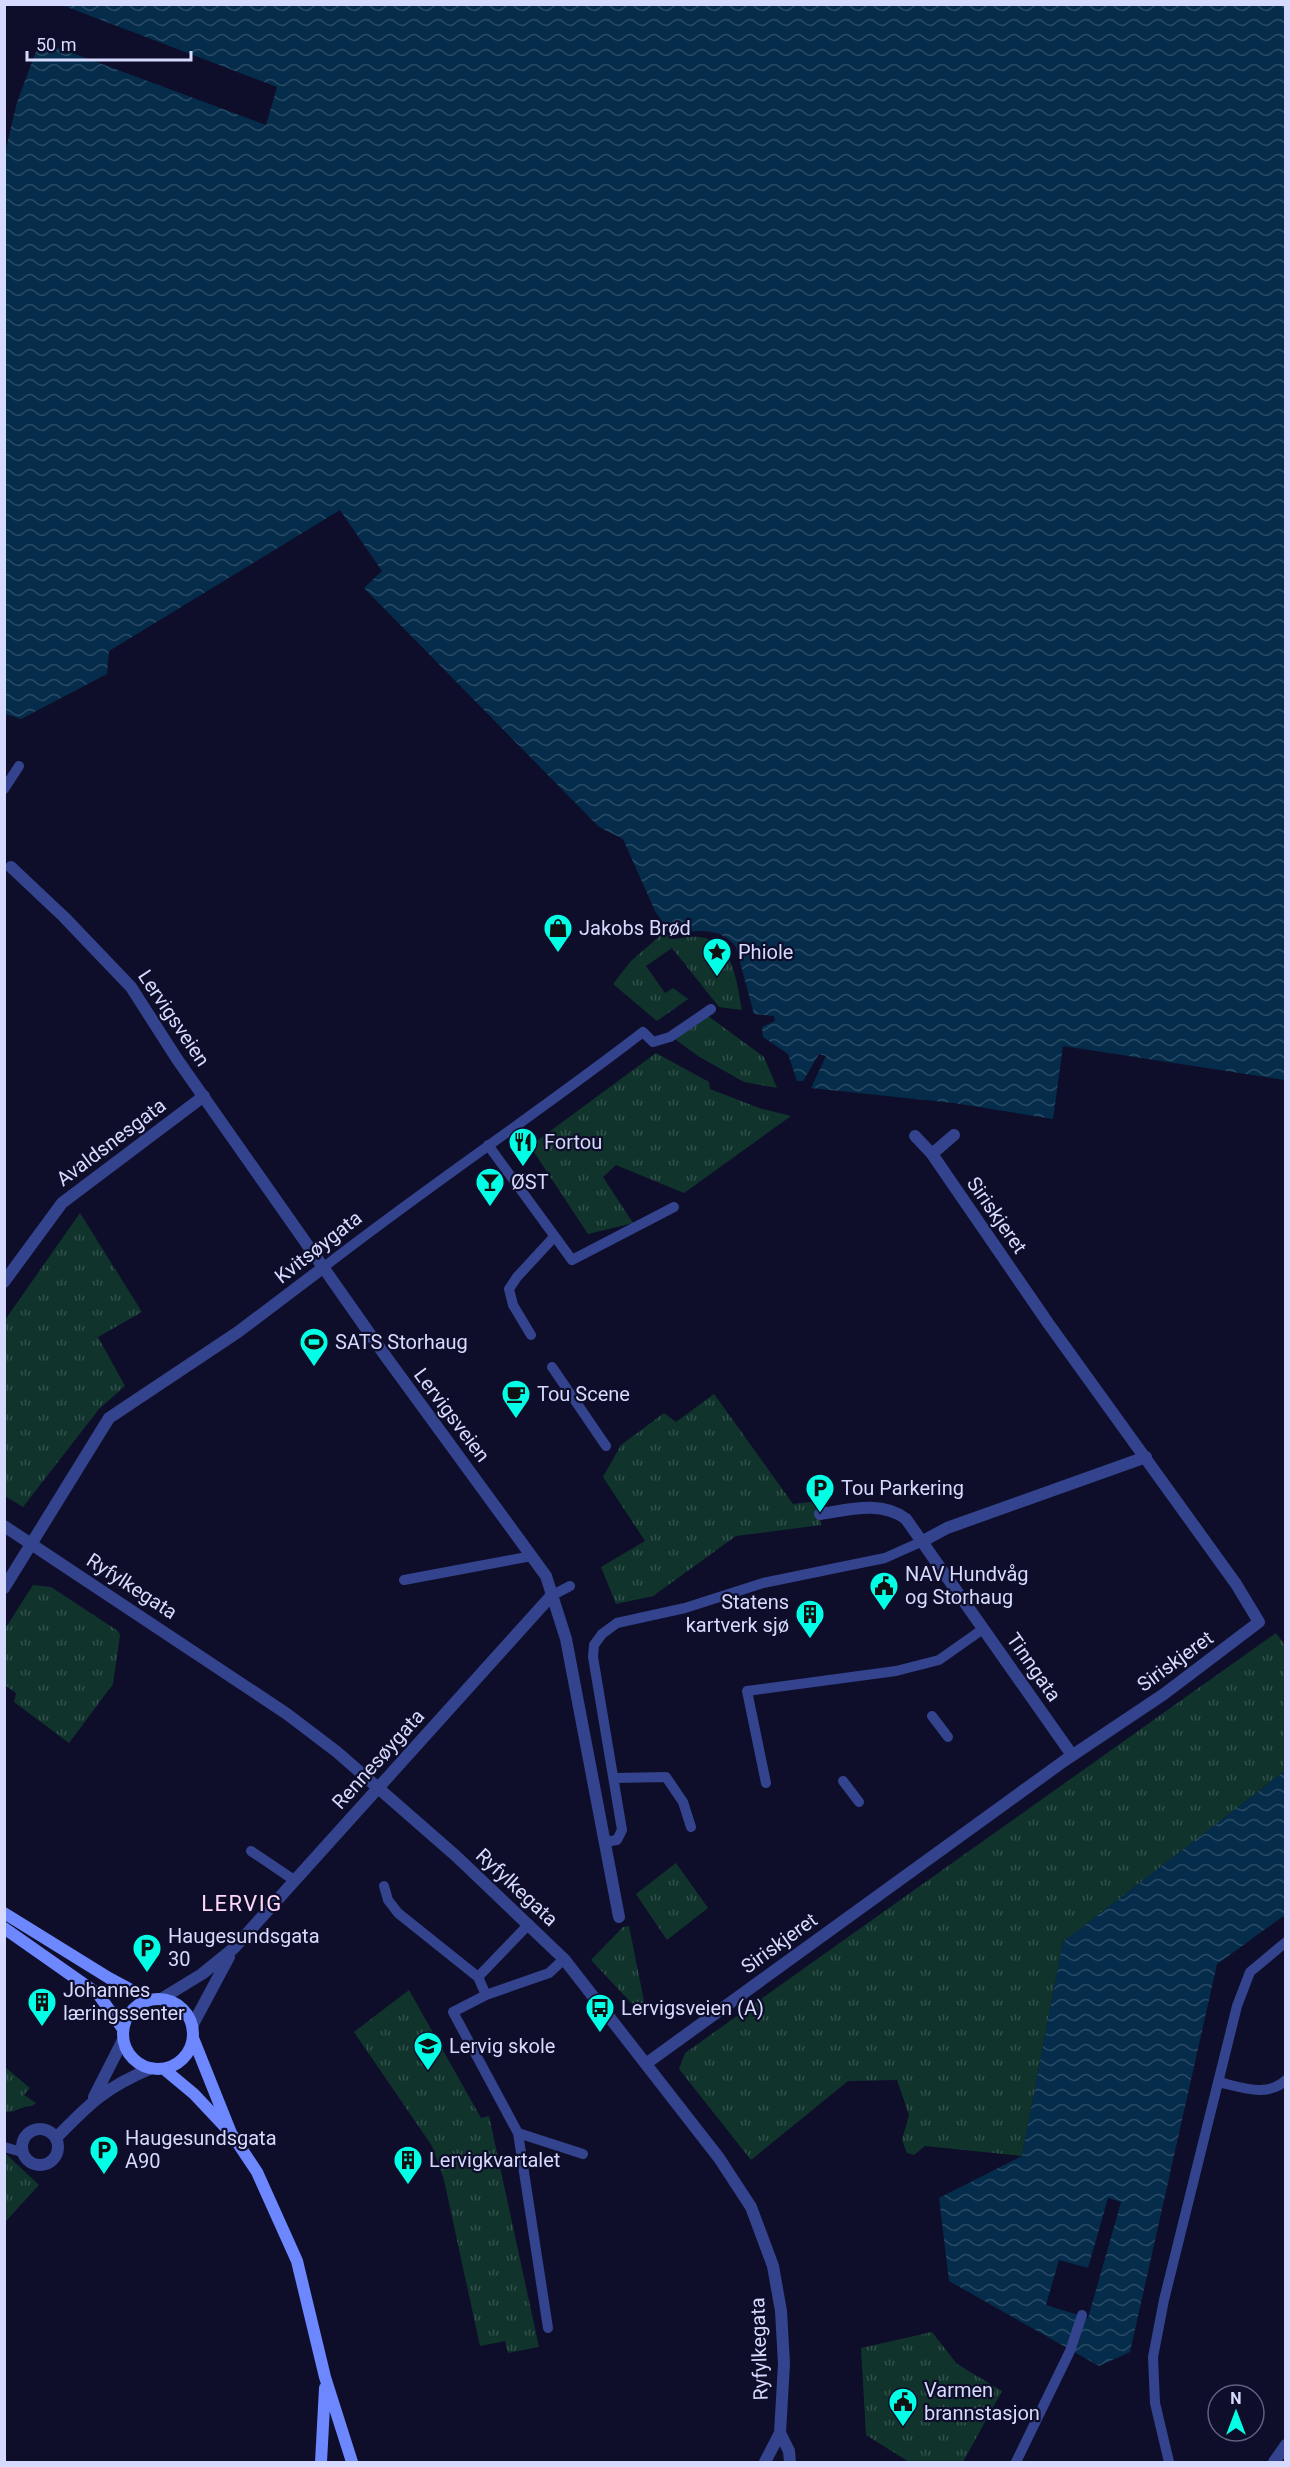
<svg xmlns="http://www.w3.org/2000/svg" width="1290" height="2467" viewBox="0 0 1290 2467" font-family="Roboto,sans-serif">
<defs>
<pattern id="grass-tufts" width="24" height="20" patternUnits="userSpaceOnUse" patternTransform="scale(1.5)"><rect width="24" height="20" fill="#10342c"/><path d="M3 7l-1-3M5 7V3M7 7l1-3M15 17l-1-3M17 17v-4M19 17l1-3" fill="none" stroke="#32514c"/></pattern>
<pattern id="water-waves" width="16" height="10" patternUnits="userSpaceOnUse" patternTransform="scale(1.5)"><rect width="16" height="10" fill="#052d4b"/><path d="M0 5q4-4 8 0t8 0" fill="none" stroke="#294b66"/></pattern>
</defs>
<rect width="100%" height="100%" fill="#0e0e2a"/>
<path fill="url(#grass-tufts)" d="M 654,917 L 671,939 C 682,938 694,935 705,938 C 734,945 737,985 742,1010 L 719,1007 L 672,948 L 646,966 L 665,993 L 673,988 L 688,999 L 657,1021 L 613,984 L 631,961 L 660,936 Z
M 704,1013 L 764,1057 L 777,1088 L 744,1082 L 698,1056 L 675,1039 Z
M 656,1053 L 709,1082 L 710,1089 L 759,1108 L 791,1116 L 684,1193 L 616,1165 L 603,1177 L 633,1223 L 588,1234 L 530,1146 Z
M 80,1213 L 142,1312 L 98,1337 L 125,1386 L 99,1409 L 23,1507 L 5,1496 L 5,1320 Z
M 714,1394 L 793,1504 L 818,1501 L 821,1525 L 736,1536 L 653,1596 L 616,1604 L 601,1567 L 645,1541 L 603,1477 L 621,1445 L 664,1413 L 676,1422 Z
M 33,1585 L 51,1587 L 118,1631 L 120,1635 L 113,1684 L 69,1743 L 14,1702 L 16,1693 L 5,1685 L 5,1629 Z
M 1276,1633 L 1285,1645 L 1285,1771 L 1063,1942 L 1022,2156 L 925,2146 L 914,2155 L 907,2153 L 902,2140 L 909,2115 L 897,2080 L 848,2081 L 751,2160 L 679,2069 L 685,2053 Z
M 676,1863 L 708,1908 L 667,1940 L 636,1894 Z
M 629,1926 L 645,2006 L 637,2009 L 591,1960 L 623,1927 Z
M 409,1990 L 481,2118 L 489,2116 L 539,2347 L 508,2353 L 505,2341 L 480,2346 L 444,2180 L 432,2146 L 354,2032 Z
M 5,2067 L 30,2088 L 24,2095 L 36,2103 L 32,2106 C 21,2106 15,2113 5,2112 Z
M 5,2153 L 39,2185 L 6,2221 L 4,2220 Z
M 932,2332 L 957,2364 L 1002,2391 L 963,2462 L 909,2462 L 866,2435 L 861,2348 Z"/>
<path fill="url(#water-waves)" d="M 62,5 L 1285,5 L 1285,1080 L 1063,1046 L 1053,1119 L 954,1103 L 811,1088 L 826,1056 L 819,1054 L 803,1081 L 797,1081 L 788,1054 L 763,1037 L 762,1027 L 775,1021 L 774,1016 L 754,1014 L 736,947 C 720,925 694,931 671,934 L 655,911 L 623,839 L 599,827 L 364,588 L 382,571 L 340,510 L 109,651 L 107,674 L 21,719 L 5,714 L 4,157 L 17,102 L 40,41 L 266,125 L 277,87 Z
M 1285,1771 L 1285,1915 L 1217,1964 L 1130,2352 L 1099,2366 L 949,2281 L 939,2198 L 1022,2156 L 1063,1942 Z"/>
<path fill="#0e0e2a" d="M 1108,2198 L 1121,2202 L 1088,2318 L 1046,2305 L 1059,2260 L 1088,2268 Z"/>
<g fill="none" stroke-linecap="round" stroke-linejoin="round">
<path stroke="#34438d" stroke-width="10" d="M 4,789 L 19,766
M 488,1145 L 572,1260 L 674,1207
M 324,1267 C 428,1186 538,1113 643,1032 L 653,1042 L 670,1037 L 711,1009
M 531,1335 L 513,1305 L 509,1289 L 517,1277 L 554,1237
M 552,1367 L 606,1446
M 404,1580 L 532,1556
M 551,1596 L 570,1586
M 932,1716 L 948,1737
M 615,1778 L 666,1777 L 683,1802 L 691,1827
M 843,1781 L 859,1802
M 766,1783 L 747,1691 L 896,1671 L 939,1660 L 983,1629
M 605,1842 L 617,1840 L 622,1830 L 593,1657 L 594,1645 L 602,1634 L 617,1623 L 685,1608 L 763,1583 L 885,1558 L 923,1541
M 251,1851 L 294,1880
M 384,1886 L 388,1900 L 398,1913 L 478,1977 L 486,1995
M 478,1977 L 529,1924
M 1218,2082 C 1241,2087 1267,2098 1286,2080
M 518,2133 L 583,2154
M 4,2147 L 22,2152
M 548,2328 L 518,2133 L 453,2012 L 486,1995 L 549,1973 L 564,1959
M 1016,2462 L 1070,2351 L 1082,2315
M 1169,2462 L 1155,2403 L 1153,2357 L 1164,2300 L 1237,2006 L 1250,1972 L 1286,1942"/>
<path stroke="#34438d" stroke-width="12" d="M 11,867 L 64,917 L 131,987 L 177,1059 L 384,1354 L 546,1576 L 566,1639 L 619,1917
M 932,1154 L 954,1135
M 4,1282 L 62,1203 L 204,1096
M 820,1514 C 848,1510 881,1500 906,1519 L 1072,1755
M 923,1541 L 947,1528 L 1146,1457
M 4,1588 L 109,1418 L 238,1332 L 324,1267
M 161,1999 L 202,1974 L 234,1948 L 551,1596
M 192,2026 L 229,1957
M 647,2063 L 1064,1761 L 1164,1694 L 1259,1622 L 1236,1584 L 1048,1323 L 932,1154 L 915,1136
M 94,2097 L 123,2040
M22 2147a18 18 0 1 1 36 0a18 18 0 1 1-36 0Z
M 56,2138 C 90,2103 106,2087 152,2068
M 1274,2462 L 1286,2445"/>
<path stroke="#34438d" stroke-width="12" d="M 4,1526 L 287,1714 L 337,1752 L 456,1856 L 564,1959 L 719,2158 L 751,2207 L 773,2266 L 781,2311 L 784,2364 L 780,2433 L 789,2451 L 790,2462
M 765,2462 L 780,2433"/>
<path stroke="#6d87ff" stroke-width="12" d="M 4,1913 L 109,1978 L 150,2000
M 4,1928 L 98,1994 L 123,2029
M123 2034a35 35 0 1 1 70 0a35 35 0 1 1-70 0Z
M 193,2038 L 231,2133 L 257,2172 L 297,2261 L 325,2377 L 352,2462
M 164,2069 L 194,2094 L 226,2128
M 321,2462 L 325,2388"/>
</g>
<defs>
<g id="shop-pin" transform="scale(1.5)"><path d="M0 17L-7.5 6A9.5 9.5 0 1 1 7.5 6Z" fill="#02ffe5" stroke="#0e0e2a"/><path d="M-5-2.5h2.3a2.7 3.5 0 0 1 5.4 0H5L5.5 6h-11ZM-1.5-2.5h3a1.5 2.3 0 0 0-3 0Z" fill="#111"/></g>
<g id="sight-pin" transform="scale(1.5)"><path d="M0 17L-7.5 6A9.5 9.5 0 1 1 7.5 6Z" fill="#02ffe5" stroke="#0e0e2a"/><path d="M0-6L1.8-2.2L6-1.7L2.9 1.2L3.7 5.4L0 3.3L-3.7 5.4L-2.9 1.2L-6-1.7L-1.8-2.2Z" fill="#111"/></g>
<g id="restaurant-pin" transform="scale(1.5)"><path d="M0 17L-7.5 6A9.5 9.5 0 1 1 7.5 6Z" fill="#02ffe5" stroke="#0e0e2a"/><path d="M-5-6h1v4h1v-4h1v4h1v-4h1v5L-1.5 .5V6h-2V.5L-5-1ZM5-6V6H3V1.5H1.5Q1.5-4 5-6Z" fill="#111"/></g>
<g id="bar-pin" transform="scale(1.5)"><path d="M0 17L-7.5 6A9.5 9.5 0 1 1 7.5 6Z" fill="#02ffe5" stroke="#0e0e2a"/><path d="M-6-5H6L.8 .8V4.5H3.5V6h-7V4.5H-.8V.8Z" fill="#111"/></g>
<g id="stadium-pin" transform="scale(1.5)"><path d="M0 17L-7.5 6A9.5 9.5 0 1 1 7.5 6Z" fill="#02ffe5" stroke="#0e0e2a"/><path d="M0-5a6.5 5 0 1 0 0 10a6.5 5 0 1 0 0-10ZM-3.5-1.8h7v3.6h-7Z" fill="#111"/></g>
<g id="cafe-pin" transform="scale(1.5)"><path d="M0 17L-7.5 6A9.5 9.5 0 1 1 7.5 6Z" fill="#02ffe5" stroke="#0e0e2a"/><path d="M-5.5-4.5H6V0H3Q3 3.5 0 3.5H-2.5Q-5.5 3.5-5.5 0ZM3-3.2v2h1.7v-2ZM-6 4.5H4V6H-6Z" fill="#111"/></g>
<g id="parking-pin" transform="scale(1.5)"><path d="M0 17L-7.5 6A9.5 9.5 0 1 1 7.5 6Z" fill="#02ffe5" stroke="#0e0e2a"/><path d="M-3.5-5.5H1a3.5 3.5 0 0 1 0 7H-1V5.5H-3.5ZM-1-3.4V-.6H.8a1.4 1.4 0 0 0 0-2.8Z" fill="#111"/></g>
<g id="civic-pin" transform="scale(1.5)"><path d="M0 17L-7.5 6A9.5 9.5 0 1 1 7.5 6Z" fill="#02ffe5" stroke="#0e0e2a"/><path d="M-.6-6.5H3V-4.5H.6V-3L4-1V1h2V6H-6V1h2V-1L-.6-3ZM-1.2 2.5V6h2.4V2.5Z" fill="#111"/></g>
<g id="building-pin" transform="scale(1.5)"><path d="M0 17L-7.5 6A9.5 9.5 0 1 1 7.5 6Z" fill="#02ffe5" stroke="#0e0e2a"/><path d="M-4-6H4V6H1V3H-1V6H-4ZM-2.5-4.3h1.7v1.8h-1.7ZM.8-4.3h1.7v1.8H.8ZM-2.5-1h1.7V.8h-1.7ZM.8-1h1.7V.8H.8Z" fill="#111"/></g>
<g id="bus-pin" transform="scale(1.5)"><path d="M0 17L-7.5 6A9.5 9.5 0 1 1 7.5 6Z" fill="#02ffe5" stroke="#0e0e2a"/><path d="M-5-6H5V4H4V6H2V4H-2V6H-4V4H-5ZM-3.5-4V0h7V-4ZM-3.5 1.2v1.5H-2V1.2ZM2 1.2v1.5H3.5V1.2Z" fill="#111"/></g>
<g id="school-pin" transform="scale(1.5)"><path d="M0 17L-7.5 6A9.5 9.5 0 1 1 7.5 6Z" fill="#02ffe5" stroke="#0e0e2a"/><path d="M0-5L7-2L0 1L-7-2ZM-4 1L0 2.5L4 1V4Q0 6-4 4Z" fill="#111"/></g>
</defs>
<g fill-rule="evenodd">
<use href="#shop-pin" x="558" y="928"/>
<use href="#sight-pin" x="717" y="952"/>
<use href="#restaurant-pin" x="523" y="1142"/>
<use href="#bar-pin" x="490" y="1182"/>
<use href="#stadium-pin" x="314" y="1342"/>
<use href="#cafe-pin" x="516" y="1394"/>
<use href="#parking-pin" x="820" y="1488"/>
<use href="#civic-pin" x="884" y="1586"/>
<use href="#building-pin" x="810" y="1614"/>
<use href="#parking-pin" x="147" y="1948"/>
<use href="#building-pin" x="42" y="2002"/>
<use href="#bus-pin" x="600" y="2008"/>
<use href="#school-pin" x="428" y="2046"/>
<use href="#parking-pin" x="104" y="2150"/>
<use href="#building-pin" x="408" y="2160"/>
<use href="#civic-pin" x="903" y="2402"/>
</g>
<g text-anchor="middle" dominant-baseline="central" stroke-width="4.5" stroke-linejoin="round" paint-order="stroke">
<g font-size="20" fill="#d6daff" stroke="#0e0e2a" text-anchor="start">
<text x="579" y="928">Jakobs Brød</text>
<text x="738" y="952">Phiole</text>
<text x="544" y="1142">Fortou</text>
<text x="511" y="1182">ØST</text>
<text x="335" y="1342">SATS Storhaug</text>
<text x="537" y="1394">Tou Scene</text>
<text x="841" y="1488">Tou Parkering</text>
<text x="905" y="1574">NAV Hundvåg<tspan x="905" dy="23">og Storhaug</tspan></text>
<text x="789" y="1602" text-anchor="end">Statens<tspan x="789" dy="23">kartverk sjø</tspan></text>
<text x="168" y="1936">Haugesundsgata<tspan x="168" dy="23">30</tspan></text>
<text x="63" y="1990">Johannes<tspan x="63" dy="23">læringssenter</tspan></text>
<text x="621" y="2008">Lervigsveien (A)</text>
<text x="449" y="2046">Lervig skole</text>
<text x="125" y="2138">Haugesundsgata<tspan x="125" dy="23">A90</tspan></text>
<text x="429" y="2160">Lervigkvartalet</text>
<text x="924" y="2390">Varmen<tspan x="924" dy="23">brannstasjon</tspan></text>
</g>
<g font-size="20" fill="#d6daff" stroke="#0e0e2a">
<text transform="translate(174 1018) rotate(56)">Lervigsveien</text>
<text transform="translate(111 1142) rotate(-37)">Avaldsnesgata</text>
<text transform="translate(997 1215) rotate(55)">Siriskjeret</text>
<text transform="translate(318 1247) rotate(-38)">Kvitsøygata</text>
<text transform="translate(452 1415) rotate(53)">Lervigsveien</text>
<text transform="translate(132 1586) rotate(33)">Ryfylkegata</text>
<text transform="translate(1175 1661) rotate(-36)">Siriskjeret</text>
<text transform="translate(1034 1667) rotate(55)">Tinngata</text>
<text transform="translate(378 1759) rotate(-48)">Rennesøygata</text>
<text transform="translate(517 1887) rotate(43)">Ryfylkegata</text>
<text transform="translate(779 1943) rotate(-36)">Siriskjeret</text>
<text transform="translate(759 2349) rotate(-92)">Ryfylkegata</text>
</g>
<g font-size="22" letter-spacing="1.5" fill="#ffd8f9" stroke="#0e0e2a">
<text x="242" y="1903">LERVIG</text>
</g>
</g>
<rect width="1290" height="2467" fill="none" stroke="#d6daff" stroke-width="12"/>
<g transform="translate(1236 2413)"><circle r="28" fill="#0e0e2a" stroke="#5e607f" stroke-width="1.5"/>
<path d="M0-4.5L10 22L0 15L-10 22Z" fill="#02ffe5"/>
<text y="-9" font-size="16" font-weight="bold" text-anchor="middle" fill="#d6daff">N</text>
</g>
<path d="M27 51v9h164v-9" fill="none" stroke="#d6daff" stroke-width="3"/>
<text x="36" y="51" font-size="18" fill="#d6daff" stroke="#0e0e2a" stroke-width="4.5" paint-order="stroke">50 m</text>
</svg>
